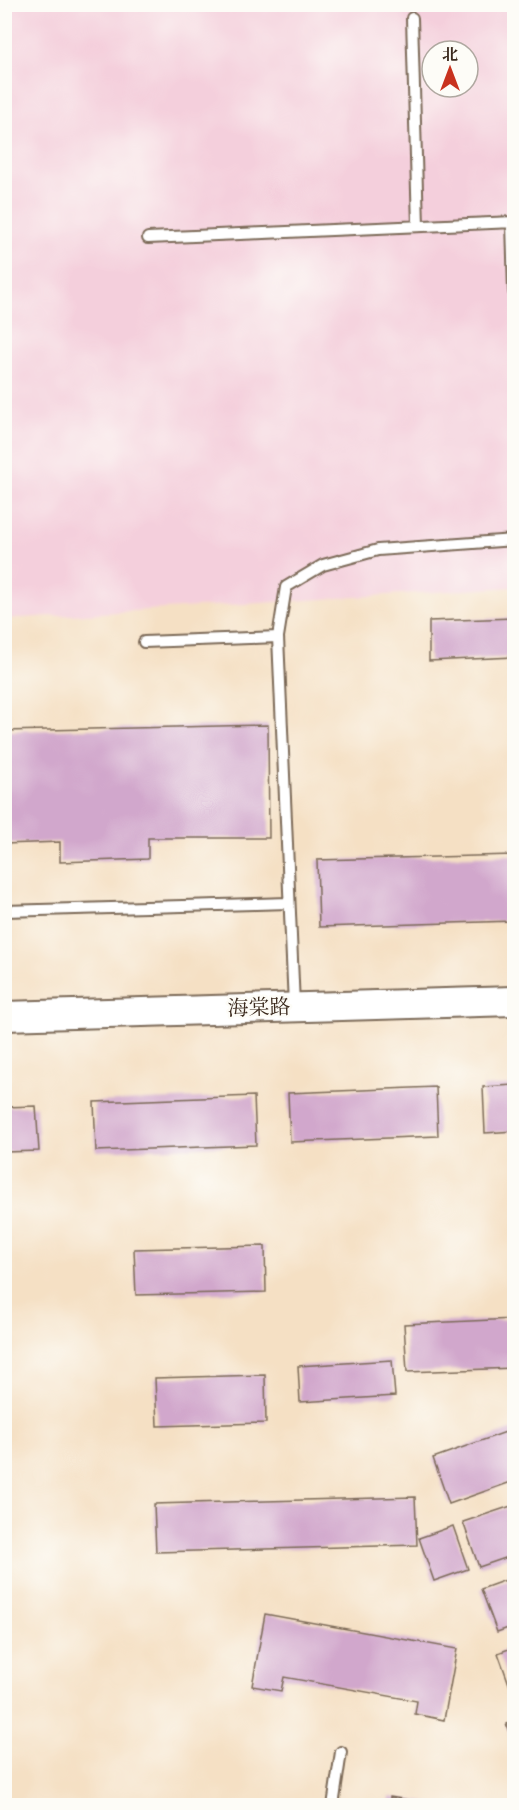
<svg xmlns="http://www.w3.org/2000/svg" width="519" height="1810" viewBox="0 0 519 1810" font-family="Cardo,'Noto Serif SC',serif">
<rect width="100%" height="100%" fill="#fdfcf7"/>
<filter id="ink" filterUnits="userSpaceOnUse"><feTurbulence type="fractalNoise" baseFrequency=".0167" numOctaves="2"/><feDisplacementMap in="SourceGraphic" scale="12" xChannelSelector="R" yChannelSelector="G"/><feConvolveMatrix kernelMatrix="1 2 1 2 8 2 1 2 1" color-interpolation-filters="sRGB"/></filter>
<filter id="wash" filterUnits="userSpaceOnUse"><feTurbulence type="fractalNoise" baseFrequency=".008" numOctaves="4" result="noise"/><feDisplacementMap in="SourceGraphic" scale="24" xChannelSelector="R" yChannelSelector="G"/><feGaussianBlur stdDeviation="1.35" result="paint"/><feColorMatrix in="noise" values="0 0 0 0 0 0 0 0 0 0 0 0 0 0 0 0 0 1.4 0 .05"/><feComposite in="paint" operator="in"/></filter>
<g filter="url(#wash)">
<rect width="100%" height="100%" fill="#f5e0c4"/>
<path fill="#f4cfdc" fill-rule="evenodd" d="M 5,5 L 514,5 L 514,587 L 5,619 ZM 432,51 L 468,51 L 468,87 L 432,87 Z"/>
<g id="blocks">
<path fill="#d1a7cc" d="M 514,618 L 514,657 L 429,661 L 429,621 Z
M 268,725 L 269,838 L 148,838 L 148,859 L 60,862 L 60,842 L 4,844 L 4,731 Z
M 514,855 L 514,921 L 319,927 L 317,860 Z
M 514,1085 L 514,1131 L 485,1133 L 483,1087 Z
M 436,1087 L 438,1136 L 290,1142 L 288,1093 Z
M 254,1096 L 256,1145 L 96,1151 L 94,1102 Z
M 36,1106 L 39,1151 L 4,1152 L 4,1107 Z
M 265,1246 L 266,1292 L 136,1295 L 134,1249 Z
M 514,1319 L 514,1368 L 407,1372 L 404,1324 Z
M 392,1360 L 395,1396 L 300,1402 L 298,1366 Z
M 265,1375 L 266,1423 L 157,1426 L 155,1378 Z
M 514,1429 L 514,1481 L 449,1504 L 433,1458 Z
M 415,1497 L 417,1545 L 156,1552 L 154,1504 Z
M 514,1505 L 514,1555 L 479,1567 L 463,1522 Z
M 453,1526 L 468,1569 L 434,1581 L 419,1538 Z
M 514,1577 L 514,1626 L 497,1632 L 481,1589 Z
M 265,1614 L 457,1649 L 444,1720 L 415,1714 L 417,1701 L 284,1677 L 281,1691 L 252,1686 Z
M 514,1647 L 514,1698 L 498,1653 Z
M 514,1721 L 514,1747 L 506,1724 Z
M 390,1797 L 434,1804 L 434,1806 L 389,1806 Z"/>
</g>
</g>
<g filter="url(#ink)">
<use href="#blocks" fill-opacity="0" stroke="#7c6a58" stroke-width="1.5"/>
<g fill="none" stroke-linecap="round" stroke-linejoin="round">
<g stroke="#7c6a58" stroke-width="14">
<path id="service" d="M 412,18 L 418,226
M 512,222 L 514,292
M 148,238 L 514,222
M 144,642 L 278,637
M 4,911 L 289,903
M 294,1005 L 278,637 L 286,587 L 323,565 L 378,550 L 514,540
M 333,1806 L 341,1752"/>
</g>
<g stroke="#7c6a58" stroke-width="32">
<path id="tertiary" d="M 4,1016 L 514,1001"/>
</g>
<use href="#service" stroke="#fff" stroke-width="10"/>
<use href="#tertiary" stroke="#fff" stroke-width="28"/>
</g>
</g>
<g text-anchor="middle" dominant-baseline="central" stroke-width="5" stroke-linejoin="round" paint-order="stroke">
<g font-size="21" fill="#3b2a1e" stroke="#fdfcf7">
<text transform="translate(259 1008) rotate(-2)">海棠路</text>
</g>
</g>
<rect width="519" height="1810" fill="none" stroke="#fdfcf7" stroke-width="24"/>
<g transform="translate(450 69)"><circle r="28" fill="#fdfcf7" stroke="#afa8a0" stroke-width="1.5"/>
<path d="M0-4.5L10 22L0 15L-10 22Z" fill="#c8321e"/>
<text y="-9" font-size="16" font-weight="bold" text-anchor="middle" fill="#3b2a1e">北</text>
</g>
</svg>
